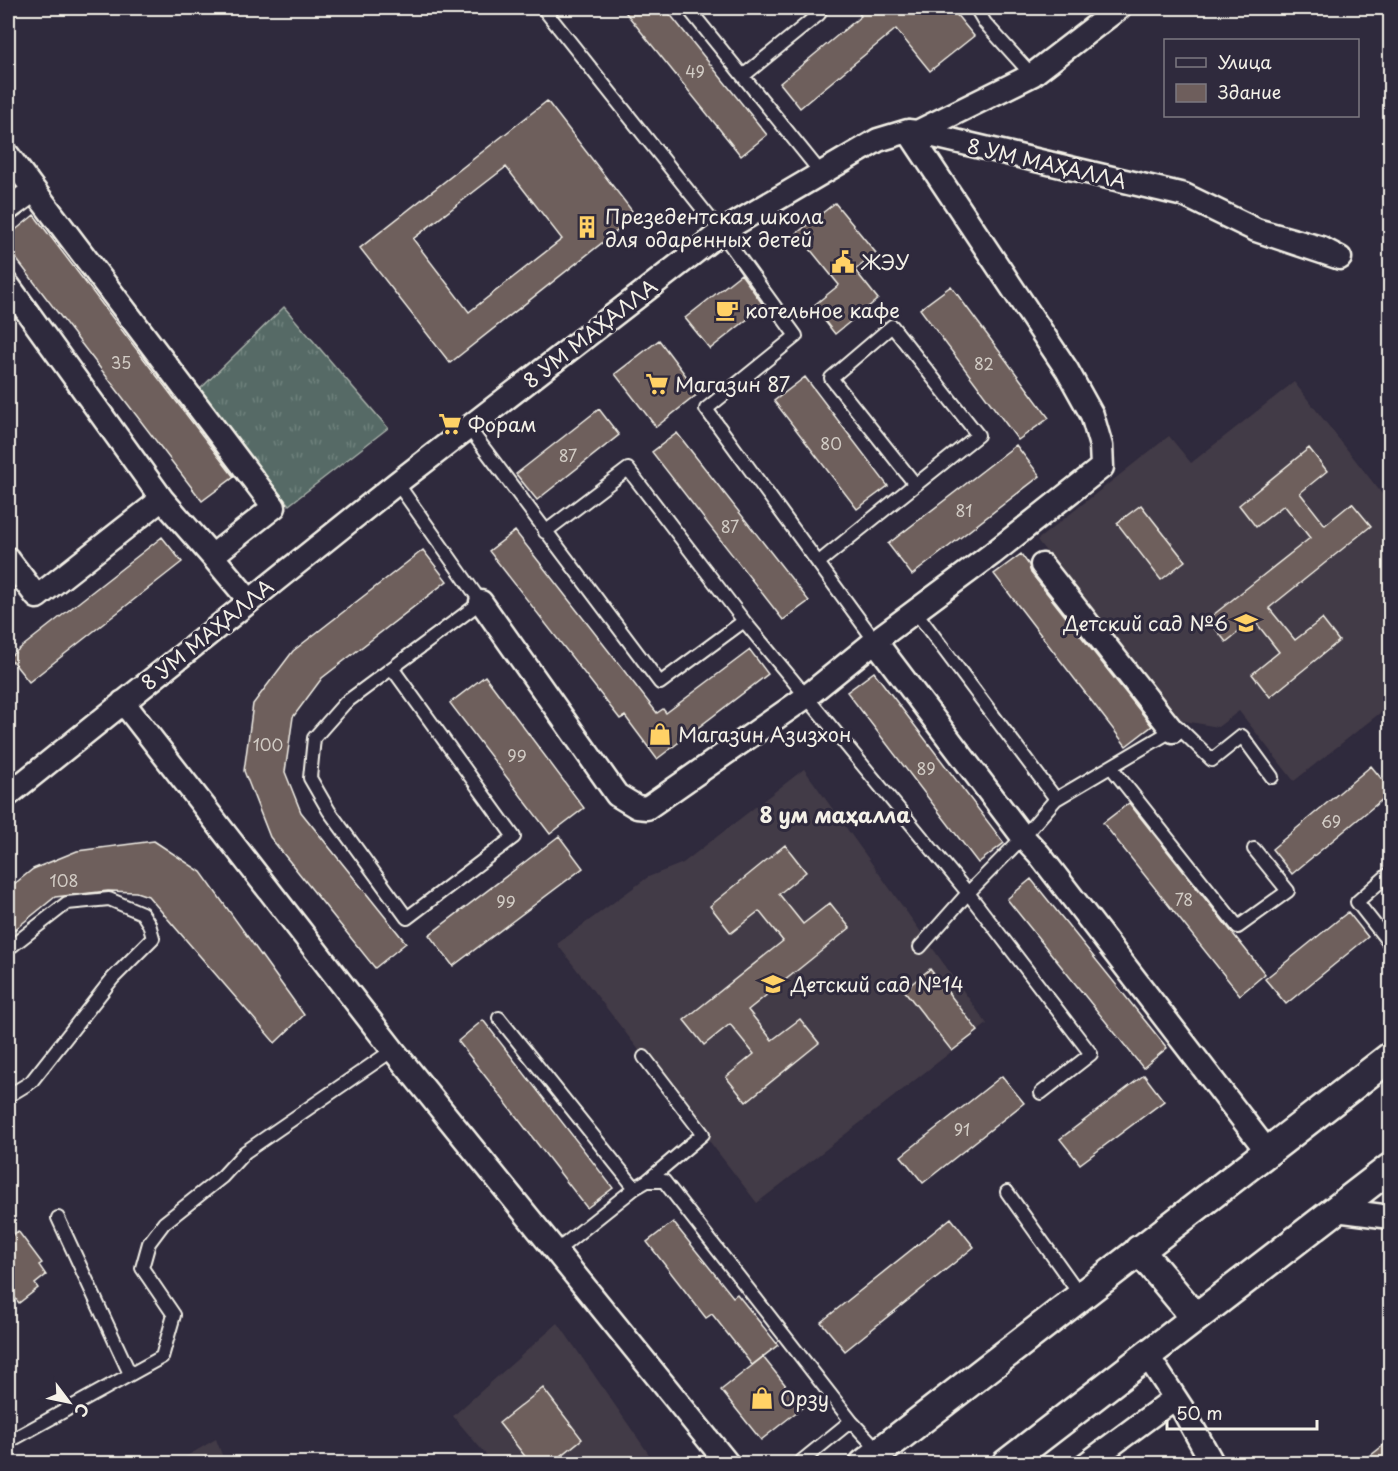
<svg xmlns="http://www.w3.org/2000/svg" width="1398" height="1471" viewBox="0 0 1398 1471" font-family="'Playpen Sans',sans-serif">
<defs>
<pattern id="grass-tufts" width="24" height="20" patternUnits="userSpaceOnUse" patternTransform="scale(1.5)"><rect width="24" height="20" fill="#566b66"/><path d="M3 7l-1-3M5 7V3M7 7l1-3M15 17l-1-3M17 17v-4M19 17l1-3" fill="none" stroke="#6f817c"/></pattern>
</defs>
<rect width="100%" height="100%" fill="#2f2a3d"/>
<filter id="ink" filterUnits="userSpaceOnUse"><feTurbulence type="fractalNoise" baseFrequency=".0167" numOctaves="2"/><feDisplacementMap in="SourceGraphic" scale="12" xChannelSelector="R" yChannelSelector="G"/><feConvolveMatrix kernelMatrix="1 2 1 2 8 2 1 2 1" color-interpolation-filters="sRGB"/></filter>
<g filter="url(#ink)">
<path fill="#423a46" d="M 1294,382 L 1390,504 L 1390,705 L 1294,781 L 1239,711 L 1218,727 L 1179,720 L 1037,540 L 1169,436 L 1191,463 Z
M 804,769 L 987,1024 L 757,1203 L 557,944 L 648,877 L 683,863 Z
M 558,1323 L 655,1463 L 654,1464 L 493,1463 L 453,1416 Z
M 216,1439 L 225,1463 L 175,1463 Z"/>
<path fill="url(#grass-tufts)" stroke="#a5aea7" stroke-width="1.5" d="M 284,307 L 388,428 L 289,505 L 198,391 Z"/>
<path fill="#6e5e5c" stroke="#f4f1e8" stroke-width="1.5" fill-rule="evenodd" d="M 622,8 L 665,8 L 767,135 L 741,156 Z
M 854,8 L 951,8 L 974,36 L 930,71 L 896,29 L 800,108 L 780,83 L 861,16 Z
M 547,101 L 636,216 L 450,363 L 360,248 ZM 506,167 L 562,239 L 469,312 L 413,239 Z
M 835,203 L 876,253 L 855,270 L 878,299 L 835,334 L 813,306 L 839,285 L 797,233 Z
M 34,215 L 234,477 L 202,501 L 8,248 L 8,236 Z
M 741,274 L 764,306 L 710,349 L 685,318 Z
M 951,286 L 1049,418 L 1018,440 L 920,309 Z
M 659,340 L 699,393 L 656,427 L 615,374 Z
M 805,377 L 888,486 L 857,509 L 774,401 Z
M 599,409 L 619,435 L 537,500 L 516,474 Z
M 677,433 L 809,601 L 783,620 L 652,452 Z
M 1016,445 L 1040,476 L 912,575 L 888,544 Z
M 1309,448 L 1327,471 L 1300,493 L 1325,525 L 1352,503 L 1371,526 L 1269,608 L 1295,640 L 1322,619 L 1339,641 L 1270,697 L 1252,674 L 1279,652 L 1254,620 L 1226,642 L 1208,619 L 1310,538 L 1284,505 L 1256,527 L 1239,505 Z
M 1141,505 L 1185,561 L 1161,580 L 1117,523 Z
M 515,531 L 657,713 L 663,709 L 666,713 L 750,650 L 768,674 L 657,759 L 625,716 L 620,719 L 489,551 Z
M 162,537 L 182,562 L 29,682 L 9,657 Z
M 423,550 L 447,581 L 322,678 L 293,717 L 285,772 L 301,812 L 406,943 L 375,968 L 270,837 L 244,771 L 253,704 L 293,651 Z
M 1021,554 L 1029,565 L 1031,573 L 1152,726 L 1126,746 L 994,574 Z
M 874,672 L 1004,843 L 978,863 L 847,692 Z
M 485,676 L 584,808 L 550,834 L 450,703 Z
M 1371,766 L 1390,789 L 1390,793 L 1292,874 L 1272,849 Z
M 1129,803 L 1265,974 L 1240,995 L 1103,823 Z
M 559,836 L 583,868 L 453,966 L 429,935 Z
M 154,841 L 201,872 L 304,1015 L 275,1043 L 148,896 L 136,892 L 108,891 L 55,897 L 8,935 L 8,889 L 33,869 L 77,851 Z
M 785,845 L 806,872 L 779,894 L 803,924 L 830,903 L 850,928 L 748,1010 L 772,1040 L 800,1019 L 819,1043 L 746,1102 L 726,1077 L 754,1054 L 730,1024 L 704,1045 L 684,1020 L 783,941 L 759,911 L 731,933 L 710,906 Z
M 1031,879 L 1167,1048 L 1143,1068 L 1007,899 Z
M 1348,912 L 1368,937 L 1286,1004 L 1265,979 Z
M 930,969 L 978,1031 L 952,1051 L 904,990 Z
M 483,1020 L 613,1188 L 587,1208 L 458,1041 Z
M 1144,1075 L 1164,1101 L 1080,1164 L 1060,1139 Z
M 1002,1076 L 1024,1103 L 923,1183 L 901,1156 Z
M 951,1218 L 974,1247 L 845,1351 L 821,1322 Z
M 673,1222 L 733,1297 L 737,1294 L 778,1345 L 752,1365 L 712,1314 L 706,1318 L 647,1242 Z
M 18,1231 L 42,1263 L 39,1265 L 46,1275 L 35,1284 L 38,1288 L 19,1303 L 15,1298 L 8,1304 L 8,1239 Z
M 763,1357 L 803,1407 L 761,1440 L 721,1390 Z
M 543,1388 L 582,1439 L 551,1464 L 531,1464 L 499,1423 Z
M 1390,1440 L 1390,1464 L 1360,1464 Z"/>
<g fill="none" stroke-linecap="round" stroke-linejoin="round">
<g stroke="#f4f1e8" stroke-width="16">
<path id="service" d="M 543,8 L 721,232 L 796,336 L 706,409 L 875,641
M 688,8 L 821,173
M 976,8 L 985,23 L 1032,75
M 743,76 L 819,14 L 814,8
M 892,326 L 978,435 L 818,563 L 915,484 L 831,378 Z
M 468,427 L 660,683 L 744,621 L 628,469 L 545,532
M 915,611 L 1056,799
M 744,621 L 968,893 L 1023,837 L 1056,799 L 1178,727 L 1212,760 L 1242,736 L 1272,777
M 392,668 L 514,837 L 407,918 L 329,811 L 310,778 L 314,738 L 345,703 L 481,602 L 397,483
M 1111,767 L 1238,927 L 1288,891 L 1254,849
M 1390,873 L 1357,902 L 1390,944
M 920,947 L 968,893 L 1091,1054 L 1041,1093
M 8,949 L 67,903 L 109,899 L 142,913 L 149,924 L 153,938 L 113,978 L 31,1082 L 8,1096
M 499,1018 L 635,1188
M 644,1057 L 703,1134 L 647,1181
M 1007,1192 L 1081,1296
M 58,1218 L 130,1374
M 555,1252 L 635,1188 L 647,1181 L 664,1181 L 851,1421 L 798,1464
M 851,1421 L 880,1452
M 8,1442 L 162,1357 L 174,1315 L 142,1268 L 149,1243 L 164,1223 L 222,1177 L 245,1152 L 393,1050"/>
</g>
<g stroke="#f4f1e8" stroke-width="27">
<path id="minor" d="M 917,132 L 1032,75 L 1119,8
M 8,155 L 34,190
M 8,209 L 34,190 L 274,507 L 212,556 L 249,600
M 8,285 L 162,499 L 37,597 L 8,559
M 162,499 L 212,556
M 1042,565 L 1173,731
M 481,602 L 617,795 L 637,807 L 647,808 L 806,697 L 875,641 L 992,554 L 1102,467 L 1101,446 L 1092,415 L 1067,370 L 908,131
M 875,641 L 1023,837 L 1039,854 L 1267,1151
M 123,702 L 393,1050 L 728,1464
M 8,795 L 397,483 L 721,232 L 878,140 L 908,131 L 917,132 L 1184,195 L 1256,230 L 1321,248 L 1340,258 L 1256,230
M 1336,1210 L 1390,1217
M 1147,1355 L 1183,1410 L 1213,1464
M 1086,1464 L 1175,1398"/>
</g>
<g stroke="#f4f1e8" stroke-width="33">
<path id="tertiary" d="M 1139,1250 L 1195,1317
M 864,1464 L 1390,1057
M 1006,1464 L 1390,1168"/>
</g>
<use href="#service" stroke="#2f2a3d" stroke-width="12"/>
<use href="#minor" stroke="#2f2a3d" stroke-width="22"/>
<use href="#tertiary" stroke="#2f2a3d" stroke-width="28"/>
</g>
</g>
<defs>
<g id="building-bare" transform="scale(1.8)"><path d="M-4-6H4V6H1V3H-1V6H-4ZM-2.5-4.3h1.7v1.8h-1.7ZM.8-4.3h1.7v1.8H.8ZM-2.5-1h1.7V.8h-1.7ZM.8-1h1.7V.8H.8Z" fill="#ffd166" stroke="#2f2a3d" stroke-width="2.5" paint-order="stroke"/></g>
<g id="civic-bare" transform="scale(1.8)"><path d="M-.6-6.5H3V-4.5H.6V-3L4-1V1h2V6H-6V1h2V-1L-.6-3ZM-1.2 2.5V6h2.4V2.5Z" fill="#ffd166" stroke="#2f2a3d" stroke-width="2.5" paint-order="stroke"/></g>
<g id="cafe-bare" transform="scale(1.8)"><path d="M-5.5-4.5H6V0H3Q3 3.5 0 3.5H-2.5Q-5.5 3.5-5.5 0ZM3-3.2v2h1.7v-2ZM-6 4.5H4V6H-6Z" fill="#ffd166" stroke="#2f2a3d" stroke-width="2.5" paint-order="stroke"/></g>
<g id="supermarket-bare" transform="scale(1.8)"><path d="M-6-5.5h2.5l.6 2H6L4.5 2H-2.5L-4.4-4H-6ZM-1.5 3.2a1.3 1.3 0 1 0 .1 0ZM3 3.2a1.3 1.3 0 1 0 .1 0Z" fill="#ffd166" stroke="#2f2a3d" stroke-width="2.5" paint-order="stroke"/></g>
<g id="school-bare" transform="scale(1.8)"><path d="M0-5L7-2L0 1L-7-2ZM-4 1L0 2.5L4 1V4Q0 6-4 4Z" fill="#ffd166" stroke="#2f2a3d" stroke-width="2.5" paint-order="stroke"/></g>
<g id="shop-bare" transform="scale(1.8)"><path d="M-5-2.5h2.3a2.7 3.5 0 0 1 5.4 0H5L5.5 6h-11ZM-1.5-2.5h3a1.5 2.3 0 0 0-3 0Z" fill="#ffd166" stroke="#2f2a3d" stroke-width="2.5" paint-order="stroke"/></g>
</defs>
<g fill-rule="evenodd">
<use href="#building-bare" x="587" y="227"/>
<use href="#civic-bare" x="843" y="262"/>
<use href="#cafe-bare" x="727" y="310"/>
<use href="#supermarket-bare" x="657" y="384"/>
<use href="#supermarket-bare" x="450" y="424"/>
<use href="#school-bare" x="1246" y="623"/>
<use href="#shop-bare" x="660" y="734"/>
<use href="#school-bare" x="773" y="984"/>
<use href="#shop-bare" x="762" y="1398"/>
</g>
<g text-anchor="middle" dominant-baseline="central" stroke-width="6" stroke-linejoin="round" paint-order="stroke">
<g font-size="16" fill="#d2ccc5">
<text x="695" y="71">49</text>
<text x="121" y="362">35</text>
<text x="984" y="363">82</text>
<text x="831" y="443">80</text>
<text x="568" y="455">87</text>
<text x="964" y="510">81</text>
<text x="730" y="526">87</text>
<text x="268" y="744">100</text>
<text x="517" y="755">99</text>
<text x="926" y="768">89</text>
<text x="1331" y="821">69</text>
<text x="64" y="880">108</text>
<text x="1184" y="899">78</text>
<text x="506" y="901">99</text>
<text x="962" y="1129">91</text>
</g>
<g font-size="20" fill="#f4f1e8" stroke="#2f2a3d">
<text transform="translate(1047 163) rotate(13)">8 УМ МАҲАЛЛА</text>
<text transform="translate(590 333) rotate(-38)">8 УМ МАҲАЛЛА</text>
<text transform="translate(207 634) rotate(-39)">8 УМ МАҲАЛЛА</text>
</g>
<g font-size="20" fill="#f4f1e8" stroke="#2f2a3d" text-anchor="start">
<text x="605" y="216">Презедентская школа<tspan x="605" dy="23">для одаренных детей</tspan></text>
<text x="861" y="262">ЖЭУ</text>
<text x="745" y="310">котельное кафе</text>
<text x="675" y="384">Магазин 87</text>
<text x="468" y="424">Форам</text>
<text x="1228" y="623" text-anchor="end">Детский сад №6</text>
<text x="678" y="734">Магазин Азизхон</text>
<text x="791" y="984">Детский сад №14</text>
<text x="780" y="1398">Орзу</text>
</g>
<g font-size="21" font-weight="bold" fill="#f4f1e8" stroke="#2f2a3d">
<text x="835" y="814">8 ум маҳалла</text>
</g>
</g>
<rect width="1398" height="1471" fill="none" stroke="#2f2a3d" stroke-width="30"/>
<rect x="15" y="15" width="1368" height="1441" fill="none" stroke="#f4f1e8" stroke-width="2" filter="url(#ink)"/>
<rect x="1164" y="39" width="195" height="78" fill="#2f2a3d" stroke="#7e7a81" stroke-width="1.5"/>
<rect x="1176" y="58" width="30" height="9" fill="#2f2a3d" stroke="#7e7a81" stroke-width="1.5"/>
<text x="1218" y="69" font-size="18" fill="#f4f1e8">Улица</text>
<rect x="1176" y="84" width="30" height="18" fill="#6e5e5c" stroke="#7e7a81" stroke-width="1.5"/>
<text x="1218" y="99" font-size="18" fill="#f4f1e8">Здание</text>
<g transform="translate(69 1402) rotate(122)" stroke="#2f2a3d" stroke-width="4.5" paint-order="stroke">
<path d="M0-4.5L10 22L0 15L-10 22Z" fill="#f4f1e8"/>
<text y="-9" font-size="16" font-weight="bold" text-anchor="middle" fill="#f4f1e8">С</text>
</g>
<path d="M1167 1420v9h150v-9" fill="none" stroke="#f4f1e8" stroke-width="3"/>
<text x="1176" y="1420" font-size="18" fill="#f4f1e8" stroke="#2f2a3d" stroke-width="4.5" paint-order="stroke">50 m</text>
</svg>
